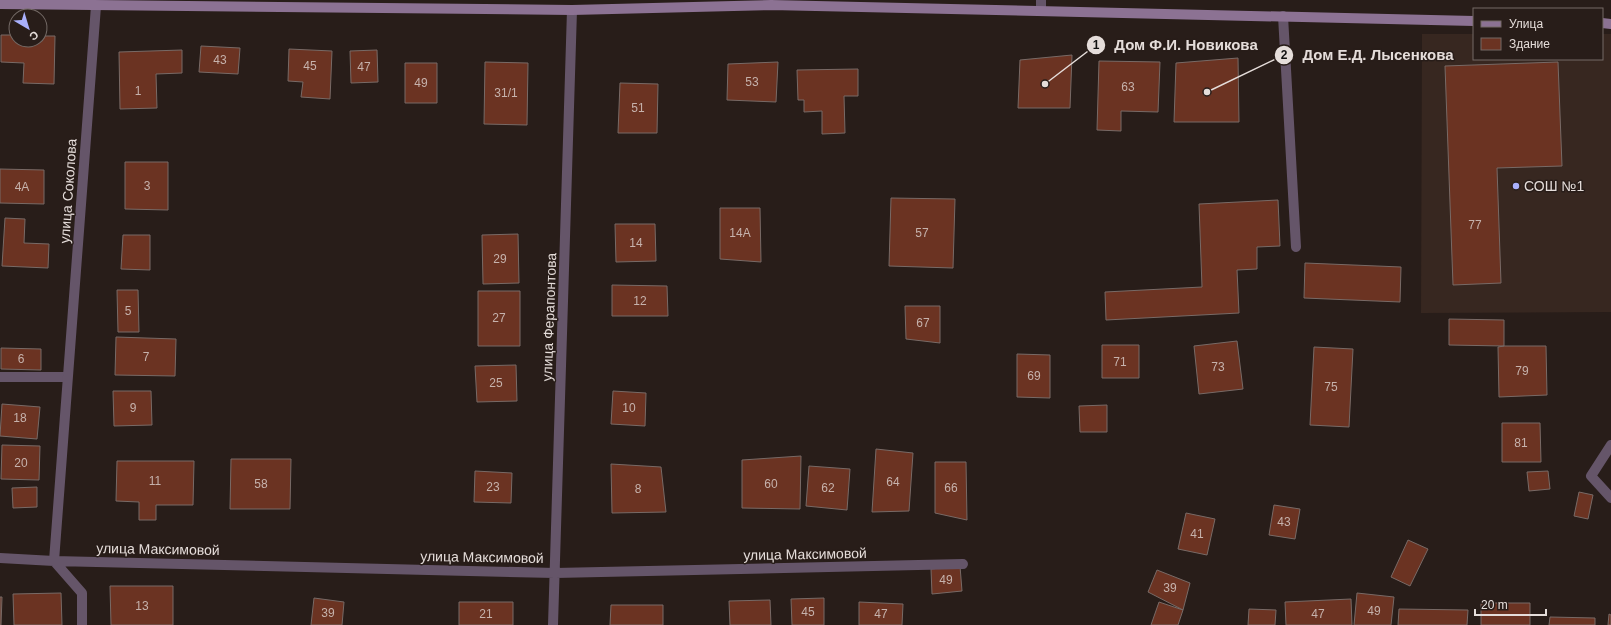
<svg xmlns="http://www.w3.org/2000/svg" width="1611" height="625" viewBox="0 0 1611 625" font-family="Arial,sans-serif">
<rect width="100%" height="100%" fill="#281d19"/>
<path fill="#372720" d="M 1422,34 L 1474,34 L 1474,59 L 1602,59 L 1602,34 L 1611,34 L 1611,312 L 1421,313 Z"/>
<path fill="#6b3322" stroke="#786a66" d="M 1,35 L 16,35 L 16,40 L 40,40 L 40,36 L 55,36 L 54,84 L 23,83 L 24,63 L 1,62 Z
M 201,46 L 240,48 L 238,74 L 199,72 Z
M 289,49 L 332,51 L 330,99 L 301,97 L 303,82 L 288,81 Z
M 182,50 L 182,73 L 156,74 L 157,108 L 120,109 L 119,52 Z
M 377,50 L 378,82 L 351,83 L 350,51 Z
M 1072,55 L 1070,108 L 1018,108 L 1020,60 Z
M 1238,58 L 1239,122 L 1174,122 L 1176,63 Z
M 1099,61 L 1160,62 L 1158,112 L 1121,111 L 1121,131 L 1097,130 Z
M 485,62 L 528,63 L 527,125 L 484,124 Z
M 778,62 L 776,102 L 727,100 L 728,64 Z
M 1558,62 L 1562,166 L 1497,168 L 1501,283 L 1453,285 L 1445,66 Z
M 405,63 L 437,63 L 437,103 L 405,103 Z
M 858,69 L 858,96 L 844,96 L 845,133 L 822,134 L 822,111 L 804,112 L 804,100 L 798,100 L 797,70 Z
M 620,83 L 658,84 L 657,133 L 618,133 Z
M 125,162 L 168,162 L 168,210 L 125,209 Z
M 0,169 L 44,170 L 44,204 L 0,203 Z
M 891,198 L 955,199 L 953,268 L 889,266 Z
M 1278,200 L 1280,246 L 1257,247 L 1257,269 L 1237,270 L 1239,313 L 1106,320 L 1105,292 L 1202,287 L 1199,204 Z
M 720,208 L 760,208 L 761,262 L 720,259 Z
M 5,218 L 25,219 L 24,243 L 49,244 L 48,268 L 2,266 Z
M 615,224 L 655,224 L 656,261 L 616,262 Z
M 518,234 L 519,283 L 483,284 L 482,235 Z
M 123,235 L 150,235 L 150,270 L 121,269 Z
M 1305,263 L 1401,267 L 1400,302 L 1304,298 Z
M 612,285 L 667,286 L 668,316 L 612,316 Z
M 117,290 L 138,290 L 139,332 L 118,332 Z
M 478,291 L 520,291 L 520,346 L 478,346 Z
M 905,306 L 940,306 L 940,343 L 906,339 Z
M 1449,319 L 1504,320 L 1504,346 L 1449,345 Z
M 116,337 L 176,339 L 175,376 L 115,375 Z
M 1237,341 L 1243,389 L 1199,394 L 1194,346 Z
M 1102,345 L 1139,345 L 1139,378 L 1102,378 Z
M 1504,346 L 1546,346 L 1547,395 L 1499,397 L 1498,347 Z
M 1314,347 L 1353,349 L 1349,427 L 1310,425 Z
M 1,348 L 41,349 L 41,370 L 1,369 Z
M 1017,354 L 1050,355 L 1050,398 L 1017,397 Z
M 516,365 L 517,401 L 477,402 L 475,366 Z
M 113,391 L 151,391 L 152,425 L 114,426 Z
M 613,391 L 646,393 L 645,426 L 611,424 Z
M 2,404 L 40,407 L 37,439 L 0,436 Z
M 1107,405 L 1107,432 L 1080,432 L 1079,406 Z
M 1502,423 L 1540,423 L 1541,462 L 1502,462 Z
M 2,445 L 40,446 L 39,480 L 1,479 Z
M 876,449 L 913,453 L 909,511 L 872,512 Z
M 801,456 L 800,509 L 742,508 L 742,460 Z
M 231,459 L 291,459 L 290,509 L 230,509 Z
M 117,461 L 194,461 L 193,505 L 156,505 L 156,520 L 139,520 L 139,502 L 116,501 Z
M 935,462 L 966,462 L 967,520 L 935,513 Z
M 611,464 L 661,467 L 666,512 L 612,513 Z
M 809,466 L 850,469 L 847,510 L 806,506 Z
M 475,471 L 512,473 L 511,503 L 474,502 Z
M 1548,471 L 1550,489 L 1529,491 L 1527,472 Z
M 37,487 L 37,507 L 13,508 L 12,488 Z
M 1579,492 L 1593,495 L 1588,519 L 1574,516 Z
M 1274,505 L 1300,509 L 1295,539 L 1269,535 Z
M 1186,513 L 1215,519 L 1207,555 L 1178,549 Z
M 1408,540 L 1428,549 L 1410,586 L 1391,577 Z
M 960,566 L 962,591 L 932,594 L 931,569 Z
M 1157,570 L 1190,583 L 1183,610 L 1148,592 Z
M 110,586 L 173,586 L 173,625 L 111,625 Z
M 61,593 L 62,625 L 14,625 L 13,594 Z
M 1357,593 L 1394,597 L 1391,625 L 1354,625 Z
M 0,597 L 2,597 L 1,625 L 0,625 Z
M 314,598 L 344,602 L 342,625 L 311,625 Z
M 824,598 L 824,625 L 792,625 L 791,599 Z
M 1351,599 L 1352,625 L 1286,625 L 1285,602 Z
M 770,600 L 771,625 L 730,625 L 729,601 Z
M 459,602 L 513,602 L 513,625 L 459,625 Z
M 859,602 L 903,604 L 902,625 L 859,625 Z
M 1159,602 L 1183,610 L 1178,625 L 1151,625 Z
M 1481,603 L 1530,603 L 1530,625 L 1481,625 Z
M 611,605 L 663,605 L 663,625 L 610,625 Z
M 1249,609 L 1276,610 L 1275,625 L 1248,625 Z
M 1399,609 L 1468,610 L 1467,625 L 1398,625 Z
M 1609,614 L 1611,615 L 1611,625 L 1608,625 Z
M 1550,617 L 1595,618 L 1595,625 L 1549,625 Z"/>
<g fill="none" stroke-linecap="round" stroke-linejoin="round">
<path stroke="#655569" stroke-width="10" d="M 1283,16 L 1296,247
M 0,377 L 67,377"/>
<path stroke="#655569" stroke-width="10" d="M 1041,0 L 1041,11
M 1611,445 L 1591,476 L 1611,498
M 0,558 L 54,561 L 555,573 L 963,564
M 82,625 L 82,593 L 54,561 L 96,6
M 553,625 L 572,10"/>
<path stroke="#8c7293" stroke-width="10" d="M 0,4 L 572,10 L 771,5 L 1474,21
M 1602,23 L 1611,24"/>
</g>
<circle fill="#a9b0fc" stroke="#281d19" stroke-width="1.5" cx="1516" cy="186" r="4"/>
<g text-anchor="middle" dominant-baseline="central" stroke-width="3" stroke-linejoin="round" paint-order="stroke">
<g font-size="12" fill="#c6b2ac">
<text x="220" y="60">43</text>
<text x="310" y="66">45</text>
<text x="364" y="67">47</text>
<text x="752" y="82">53</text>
<text x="421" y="83">49</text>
<text x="1128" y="87">63</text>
<text x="138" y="91">1</text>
<text x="506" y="93">31/1</text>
<text x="638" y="108">51</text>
<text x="147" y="186">3</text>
<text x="22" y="187">4А</text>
<text x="1475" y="225">77</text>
<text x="740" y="233">14А</text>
<text x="922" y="233">57</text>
<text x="636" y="243">14</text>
<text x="500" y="259">29</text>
<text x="640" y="301">12</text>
<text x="128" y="311">5</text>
<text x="499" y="318">27</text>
<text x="923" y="323">67</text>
<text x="146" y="357">7</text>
<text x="21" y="359">6</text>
<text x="1120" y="362">71</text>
<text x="1218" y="367">73</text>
<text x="1522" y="371">79</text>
<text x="1034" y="376">69</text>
<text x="496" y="383">25</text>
<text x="1331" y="387">75</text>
<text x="133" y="408">9</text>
<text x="629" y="408">10</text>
<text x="20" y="418">18</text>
<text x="1521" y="443">81</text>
<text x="21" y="463">20</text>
<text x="155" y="481">11</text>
<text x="893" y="482">64</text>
<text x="261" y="484">58</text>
<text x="771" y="484">60</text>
<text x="493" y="487">23</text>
<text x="828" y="488">62</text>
<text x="951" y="488">66</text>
<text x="638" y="489">8</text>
<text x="1284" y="522">43</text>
<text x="1197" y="534">41</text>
<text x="946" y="580">49</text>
<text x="1170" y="588">39</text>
<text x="142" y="606">13</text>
<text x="1374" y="611">49</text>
<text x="808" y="612">45</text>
<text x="328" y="613">39</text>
<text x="486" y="614">21</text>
<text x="881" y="614">47</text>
<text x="1318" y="614">47</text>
</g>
<g font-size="14" fill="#e5ddda" stroke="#281d19" text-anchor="start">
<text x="1524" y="186">СОШ №1</text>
</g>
<g font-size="14" fill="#e5ddda" stroke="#281d19">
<text transform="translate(68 191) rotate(-86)">улица Соколова</text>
<text transform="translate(549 317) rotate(-88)">улица Ферапонтова</text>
<text transform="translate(158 549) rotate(1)">улица Максимовой</text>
<text transform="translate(805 554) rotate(-1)">улица Максимовой</text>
<text transform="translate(482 557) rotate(1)">улица Максимовой</text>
</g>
</g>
<path fill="none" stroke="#e5ddda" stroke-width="1.5" d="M1045 84L1096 45M1207 92L1284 55"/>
<g fill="#e5ddda" stroke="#281d19" stroke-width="1.5">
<circle cx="1045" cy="84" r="4"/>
<circle cx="1207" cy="92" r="4"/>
<circle cx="1096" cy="45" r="10"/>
<circle cx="1284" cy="55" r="10"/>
</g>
<g font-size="12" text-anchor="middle" font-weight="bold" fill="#111">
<text x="1096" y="49">1</text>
<text x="1284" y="59">2</text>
</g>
<g font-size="15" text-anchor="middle" font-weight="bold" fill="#e5ddda" stroke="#281d19" stroke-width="3" stroke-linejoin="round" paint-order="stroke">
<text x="1186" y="50">Дом Ф.И. Новикова</text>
<text x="1378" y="60">Дом Е.Д. Лысенкова</text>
</g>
<rect x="1473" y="8" width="130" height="52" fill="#281d19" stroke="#746a66"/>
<rect x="1481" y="21" width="20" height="6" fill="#8c7293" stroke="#746a66"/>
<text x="1509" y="28" font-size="12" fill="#e5ddda">Улица</text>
<rect x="1481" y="38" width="20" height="12" fill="#6b3322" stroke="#746a66"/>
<text x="1509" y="48" font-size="12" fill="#e5ddda">Здание</text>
<g transform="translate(28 28) rotate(142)"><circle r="19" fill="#281d19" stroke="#746a66"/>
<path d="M0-3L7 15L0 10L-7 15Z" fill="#a9b0fc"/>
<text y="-6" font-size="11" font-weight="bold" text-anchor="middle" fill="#e5ddda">С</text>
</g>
<path d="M1475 609v6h71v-6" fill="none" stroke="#e5ddda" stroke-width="2"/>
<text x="1481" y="609" font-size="12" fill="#e5ddda" stroke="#281d19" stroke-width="3" paint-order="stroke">20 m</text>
</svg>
